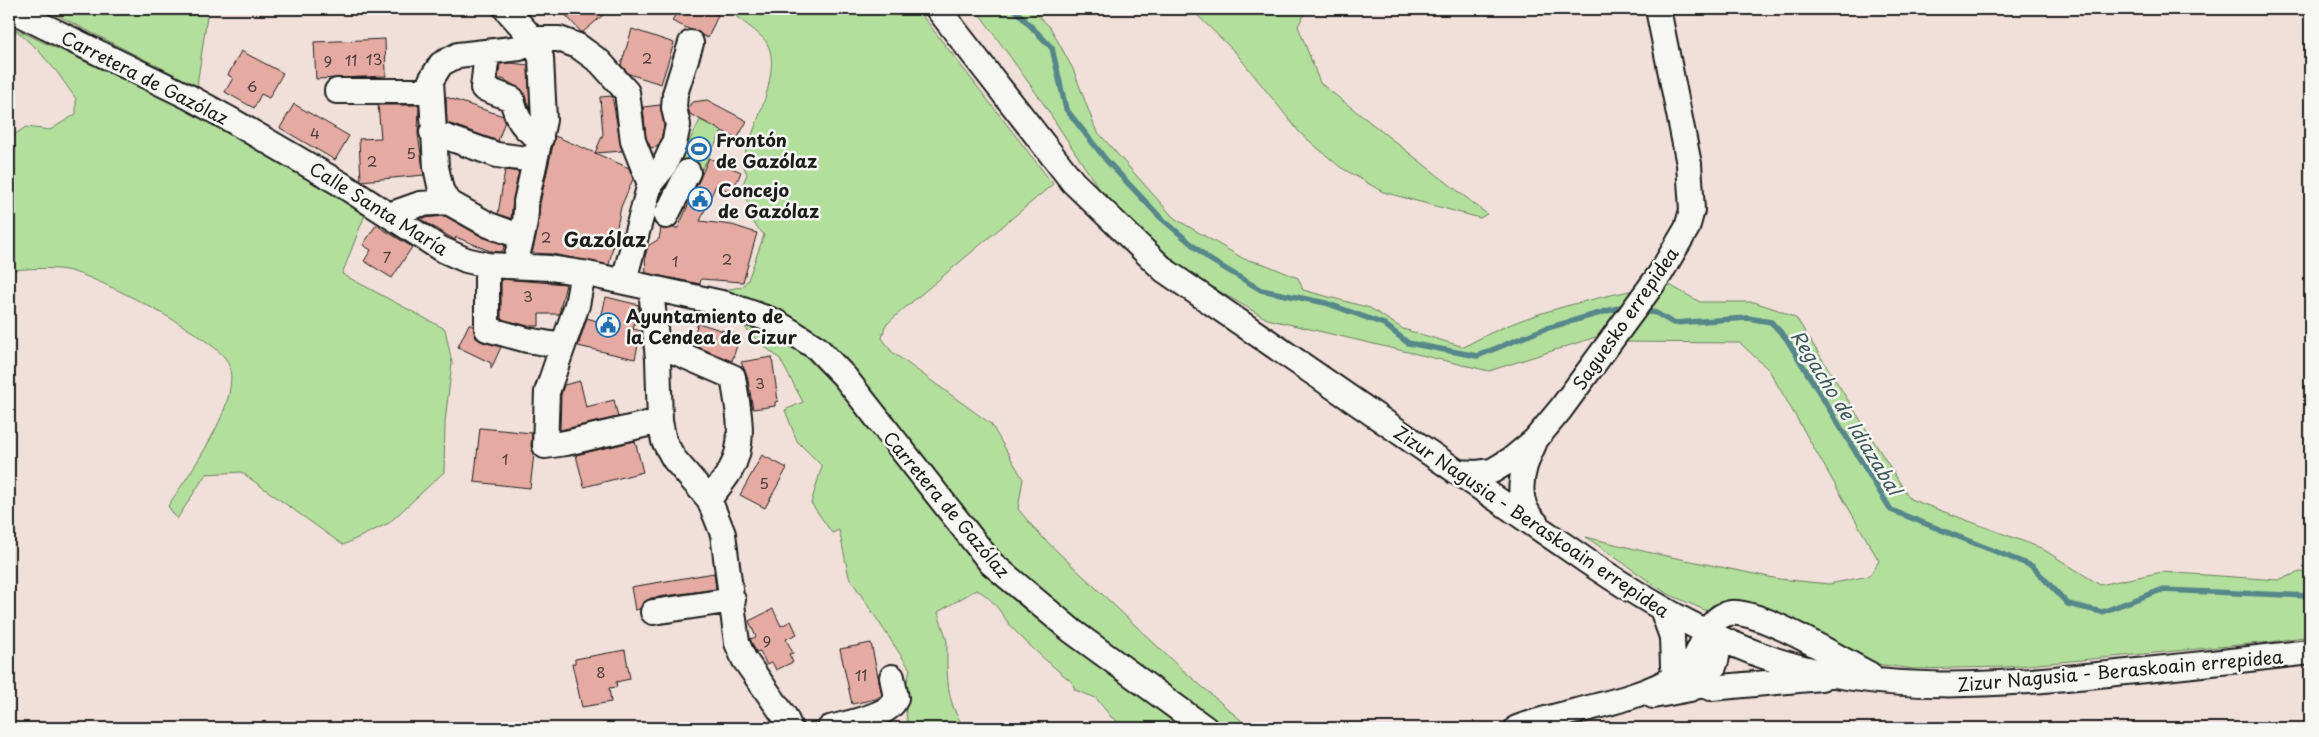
<svg xmlns="http://www.w3.org/2000/svg" width="2319" height="737" viewBox="0 0 2319 737" font-family="'Playpen Sans',sans-serif">
<rect width="100%" height="100%" fill="#f1e0da"/>
<filter id="ink" filterUnits="userSpaceOnUse"><feTurbulence type="fractalNoise" baseFrequency=".02" numOctaves="2"/><feDisplacementMap in="SourceGraphic" scale="10" xChannelSelector="R" yChannelSelector="G"/><feConvolveMatrix kernelMatrix="1 2 1 2 8 2 1 2 1" color-interpolation-filters="sRGB"/></filter>
<g filter="url(#ink)">
<path fill="#b3df9d" stroke="#687e5c" d="M 45,9 L 208,9 L 197,86 Z
M 727,9 L 917,9 L 1053,184 L 900,312 L 885,326 L 882,338 L 892,352 L 991,424 L 1023,479 L 1018,509 L 1039,534 L 1176,664 L 1250,728 L 1220,728 L 1017,578 L 854,376 L 724,297 L 723,290 L 742,287 L 748,280 L 764,235 L 751,220 L 750,205 L 740,191 L 747,174 L 742,163 C 750,133 788,63 763,38 C 752,27 738,19 727,9 Z
M 976,9 L 1031,9 L 1050,27 L 1073,69 L 1096,130 L 1174,218 L 1244,259 L 1264,264 L 1298,278 L 1303,290 L 1370,308 L 1403,329 L 1464,347 C 1527,310 1595,299 1666,283 L 1700,302 L 1754,302 L 1781,311 L 1797,319 L 1910,499 L 2041,548 L 2100,585 L 2162,572 L 2278,580 L 2300,572 L 2310,573 L 2310,636 L 2271,642 L 2007,667 L 1914,669 L 1869,663 L 1709,612 L 1666,593 L 1586,537 L 1647,552 L 1779,579 L 1829,584 L 1869,576 L 1879,561 L 1769,370 L 1740,343 L 1623,342 L 1599,336 L 1489,371 L 1267,319 L 1188,273 L 1103,195 L 1041,100 Z
M 1191,9 L 1307,9 L 1298,26 L 1320,83 L 1487,214 L 1480,218 L 1383,192 L 1340,167 L 1300,133 L 1236,53 Z
M 13,28 L 193,112 L 366,212 L 342,274 L 445,329 L 452,363 L 445,422 L 444,472 L 389,523 L 343,545 L 241,472 L 206,474 L 177,519 L 168,506 C 188,475 244,401 228,363 C 218,338 93,274 66,270 C 48,267 27,269 9,270 L 9,138 L 26,127 L 50,130 L 76,114 L 76,99 L 57,72 L 37,49 Z
M 700,120 L 722,131 L 698,177 L 677,166 Z
M 745,327 L 761,329 L 796,347 L 848,398 L 962,546 L 992,578 L 1189,728 L 1127,728 L 1111,717 L 1096,698 L 1075,690 L 1072,682 C 1053,667 1035,651 1019,635 C 1004,621 995,597 976,590 L 938,612 C 940,621 946,635 947,642 C 947,674 945,702 965,728 L 916,726 L 908,728 L 904,697 L 910,669 L 849,577 L 839,530 L 832,533 L 811,503 L 822,466 L 797,441 L 785,410 L 803,402 L 780,359 L 752,336 Z"/>
<g fill="none" stroke-linecap="round" stroke-linejoin="round">
<path stroke="#56878a" stroke-width="5.5" d="M 1014,9 L 1052,48 L 1066,109 L 1107,161 L 1160,217 L 1209,259 L 1261,290 L 1326,303 L 1384,324 L 1408,343 L 1477,356 L 1544,329 L 1621,307 L 1627,308
M 1641,310 L 1656,313 L 1673,323 L 1748,318 L 1771,322 L 1786,338 L 1891,510 L 2032,566 L 2068,604 L 2102,612 L 2161,590 L 2310,596"/>
</g>
<path fill="#e5aba2" stroke="#1c1c1c" d="M 560,9 L 610,9 L 582,33 Z
M 678,9 L 706,9 L 718,15 L 708,38 L 672,21 Z
M 632,29 L 674,43 L 661,84 L 629,74 L 621,65 Z
M 385,39 L 386,76 L 316,79 L 314,42 Z
M 241,51 L 283,73 L 269,98 L 261,94 L 254,108 L 225,92 L 233,78 L 228,75 Z
M 511,63 L 528,65 L 530,109 L 522,90 L 503,79 L 498,79 L 500,64 Z
M 612,96 L 622,151 L 595,153 L 629,168 L 633,179 L 621,207 L 609,265 L 552,254 L 532,253 L 538,228 L 540,203 L 555,136 L 595,153 L 603,134 L 600,97 Z
M 446,97 L 503,116 L 505,121 L 498,141 L 447,123 Z
M 707,100 L 747,121 L 737,139 L 690,114 L 688,108 L 692,102 Z
M 294,104 L 349,136 L 335,160 L 280,128 Z
M 378,105 L 419,105 L 418,134 L 424,175 L 361,181 L 359,139 L 381,138 Z
M 660,105 L 664,125 L 661,140 L 657,147 L 651,148 L 646,138 L 643,107 Z
M 709,158 L 741,172 L 732,193 L 716,185 L 700,221 L 732,225 L 757,233 L 743,282 L 701,279 L 700,284 L 646,273 L 645,257 L 648,246 L 659,239 L 661,228 L 678,228 Z
M 505,170 L 519,172 L 513,199 L 511,219 L 498,214 Z
M 445,216 L 482,237 L 505,245 L 502,252 L 490,251 L 456,237 L 455,240 L 422,220 L 423,218 Z
M 376,225 L 412,247 L 392,278 L 364,261 L 371,250 L 363,245 Z
M 501,279 L 566,284 L 559,314 L 539,314 L 539,326 L 528,326 L 501,319 Z
M 606,297 L 639,305 L 633,329 L 641,331 L 635,359 L 578,346 L 587,318 L 600,322 Z
M 698,323 L 740,336 L 732,361 L 691,344 Z
M 469,324 L 473,326 L 476,338 L 483,342 L 501,347 L 491,369 L 491,363 L 458,347 Z
M 772,357 L 778,401 L 775,402 L 775,406 L 753,409 L 747,375 L 741,362 Z
M 580,381 L 586,407 L 614,400 L 618,417 L 560,430 L 561,395 L 564,385 Z
M 480,428 L 532,433 L 531,446 L 534,454 L 530,488 L 474,482 Z
M 635,441 L 643,472 L 584,487 L 576,455 Z
M 762,455 L 787,468 L 765,508 L 740,495 Z
M 714,573 L 716,589 L 651,598 L 644,602 L 640,609 L 635,610 L 631,587 Z
M 773,609 L 781,626 L 791,621 L 797,634 L 786,639 L 793,653 L 789,654 L 793,662 L 776,670 L 772,662 L 767,665 L 760,651 L 756,652 L 750,639 L 756,637 L 749,621 Z
M 871,643 L 882,695 L 876,699 L 852,704 L 840,649 Z
M 625,650 L 630,679 L 616,682 L 617,687 L 609,688 L 611,702 L 582,707 L 572,664 L 575,663 L 575,659 Z"/>
<g fill="none" stroke-linecap="round" stroke-linejoin="round">
<g stroke="#1c1c1c" stroke-width="28">
<path id="minor" d="M 9,9 L 189,97 L 231,120 L 341,184 L 441,249 L 466,260 L 487,265 L 550,268 L 583,273 L 726,304 L 774,321 L 792,332 L 817,348 L 844,376 L 991,563 L 1072,631 L 1205,728
M 506,9 L 533,39 L 559,39 L 578,46 L 600,62 L 627,92 L 633,141 L 650,184
M 938,9 L 1073,182 L 1164,270 L 1591,564 C 1650,603 1710,639 1778,661 C 1886,695 1997,685 2108,674 C 2175,667 2243,660 2310,652
M 487,53 L 483,88 L 512,99 C 516,117 523,131 541,138
M 337,91 L 431,91
M 432,132 L 497,155 L 534,160
M 389,215 L 420,204 L 448,202
M 666,216 L 688,172
M 487,265 L 487,329 L 527,340 L 563,346
M 514,266 C 520,245 527,224 526,202 L 544,120 L 541,58 L 533,39 L 520,48 L 458,55 L 441,64 L 431,80 L 436,167 L 441,190 L 448,202 L 489,225 L 522,237
M 583,273 L 577,305 L 547,392 L 545,446 L 566,443 L 660,421
M 624,280 L 650,184 L 663,168 L 674,144 L 678,125 L 674,108 L 675,94 L 691,43
M 651,289 L 658,359 L 660,421 L 664,441 L 674,459 L 709,499 L 723,534 L 737,643 L 744,659 L 785,717 L 790,728
M 657,344 L 733,377 C 738,409 747,442 730,471 C 724,481 716,490 709,499
M 1534,444 C 1521,470 1513,502 1536,523
M 1456,472 L 1477,473 L 1492,471 L 1512,459 L 1535,440 L 1560,410 L 1660,274 L 1687,228 L 1692,210 L 1689,164 L 1658,9
M 1662,609 L 1672,637 L 1673,666 L 1688,679 L 1701,684 C 1716,669 1725,650 1708,633
M 653,612 L 733,600
M 1653,696 L 1690,689 L 1701,684 L 1711,688 L 1821,678
M 830,728 C 847,723 891,716 896,698 L 892,677
M 1517,728 C 1571,708 1632,705 1682,673 C 1703,660 1703,617 1730,613 C 1759,609 1840,659 1869,674"/>
</g>
<use href="#minor" stroke="#f6f6f2" stroke-width="24"/>
</g>
</g>
<defs>
<g id="stadium-ring" transform="scale(1.25)"><circle r="9.5" fill="#f6f6f2" stroke="#1f6fb2" stroke-width="1.5"/><path d="M0-5a6.5 5 0 1 0 0 10a6.5 5 0 1 0 0-10ZM-3.5-1.8h7v3.6h-7Z" fill="#1f6fb2"/></g>
<g id="civic-ring" transform="scale(1.25)"><circle r="9.5" fill="#f6f6f2" stroke="#1f6fb2" stroke-width="1.5"/><path d="M-.6-6.5H3V-4.5H.6V-3L4-1V1h2V6H-6V1h2V-1L-.6-3ZM-1.2 2.5V6h2.4V2.5Z" fill="#1f6fb2"/></g>
</defs>
<g fill-rule="evenodd">
<use href="#stadium-ring" x="699" y="149"/>
<use href="#civic-ring" x="700" y="199"/>
<use href="#civic-ring" x="608" y="325"/>
</g>
<g text-anchor="middle" dominant-baseline="central" stroke-width="5" stroke-linejoin="round" paint-order="stroke">
<g font-size="15" fill="#4e403e">
<text x="647" y="57">2</text>
<text x="374" y="58">13</text>
<text x="351" y="59">11</text>
<text x="328" y="60">9</text>
<text x="252" y="85">6</text>
<text x="315" y="132">4</text>
<text x="411" y="152">5</text>
<text x="372" y="160">2</text>
<text x="546" y="236">2</text>
<text x="387" y="256">7</text>
<text x="727" y="258">2</text>
<text x="675" y="260">1</text>
<text x="528" y="295">3</text>
<text x="760" y="382">3</text>
<text x="505" y="458">1</text>
<text x="764" y="482">5</text>
<text x="767" y="640">9</text>
<text x="601" y="671">8</text>
<text x="861" y="674">11</text>
</g>
<g font-size="18" fill="#1c1c1c" stroke="#f6f6f2">
<text transform="translate(145 77) rotate(27)">Carretera de Gazólaz</text>
<text transform="translate(379 208) rotate(32)">Calle Santa María</text>
<text transform="translate(1625 318) rotate(-55)">Saguesko errepidea</text>
<text transform="translate(947 504) rotate(50)">Carretera de Gazólaz</text>
<text transform="translate(1532 521) rotate(34)">Zizur Nagusia - Beraskoain errepidea</text>
<text transform="translate(2120 670) rotate(-5)">Zizur Nagusia - Beraskoain errepidea</text>
</g>
<g font-size="18" font-weight="bold" fill="#1c1c1c" stroke="#f6f6f2" text-anchor="start">
<text x="716" y="139">Frontón<tspan x="716" dy="21">de Gazólaz</tspan></text>
<text x="718" y="189">Concejo<tspan x="718" dy="21">de Gazólaz</tspan></text>
<text x="626" y="315">Ayuntamiento de<tspan x="626" dy="21">la Cendea de Cizur</tspan></text>
</g>
<g font-size="19" font-style="italic" fill="#3e5a5c" stroke="#f6f6f2">
<text transform="translate(1847 412) rotate(58)">Regacho de Idiazabal</text>
</g>
<g font-size="20" font-weight="bold" fill="#1c1c1c" stroke="#f6f6f2">
<text x="605" y="239">Gazólaz</text>
</g>
</g>
<rect width="2319" height="737" fill="none" stroke="#f6f6f2" stroke-width="30"/>
<rect x="15" y="15" width="2289" height="707" fill="none" stroke="#1c1c1c" stroke-width="2" filter="url(#ink)"/>
</svg>
